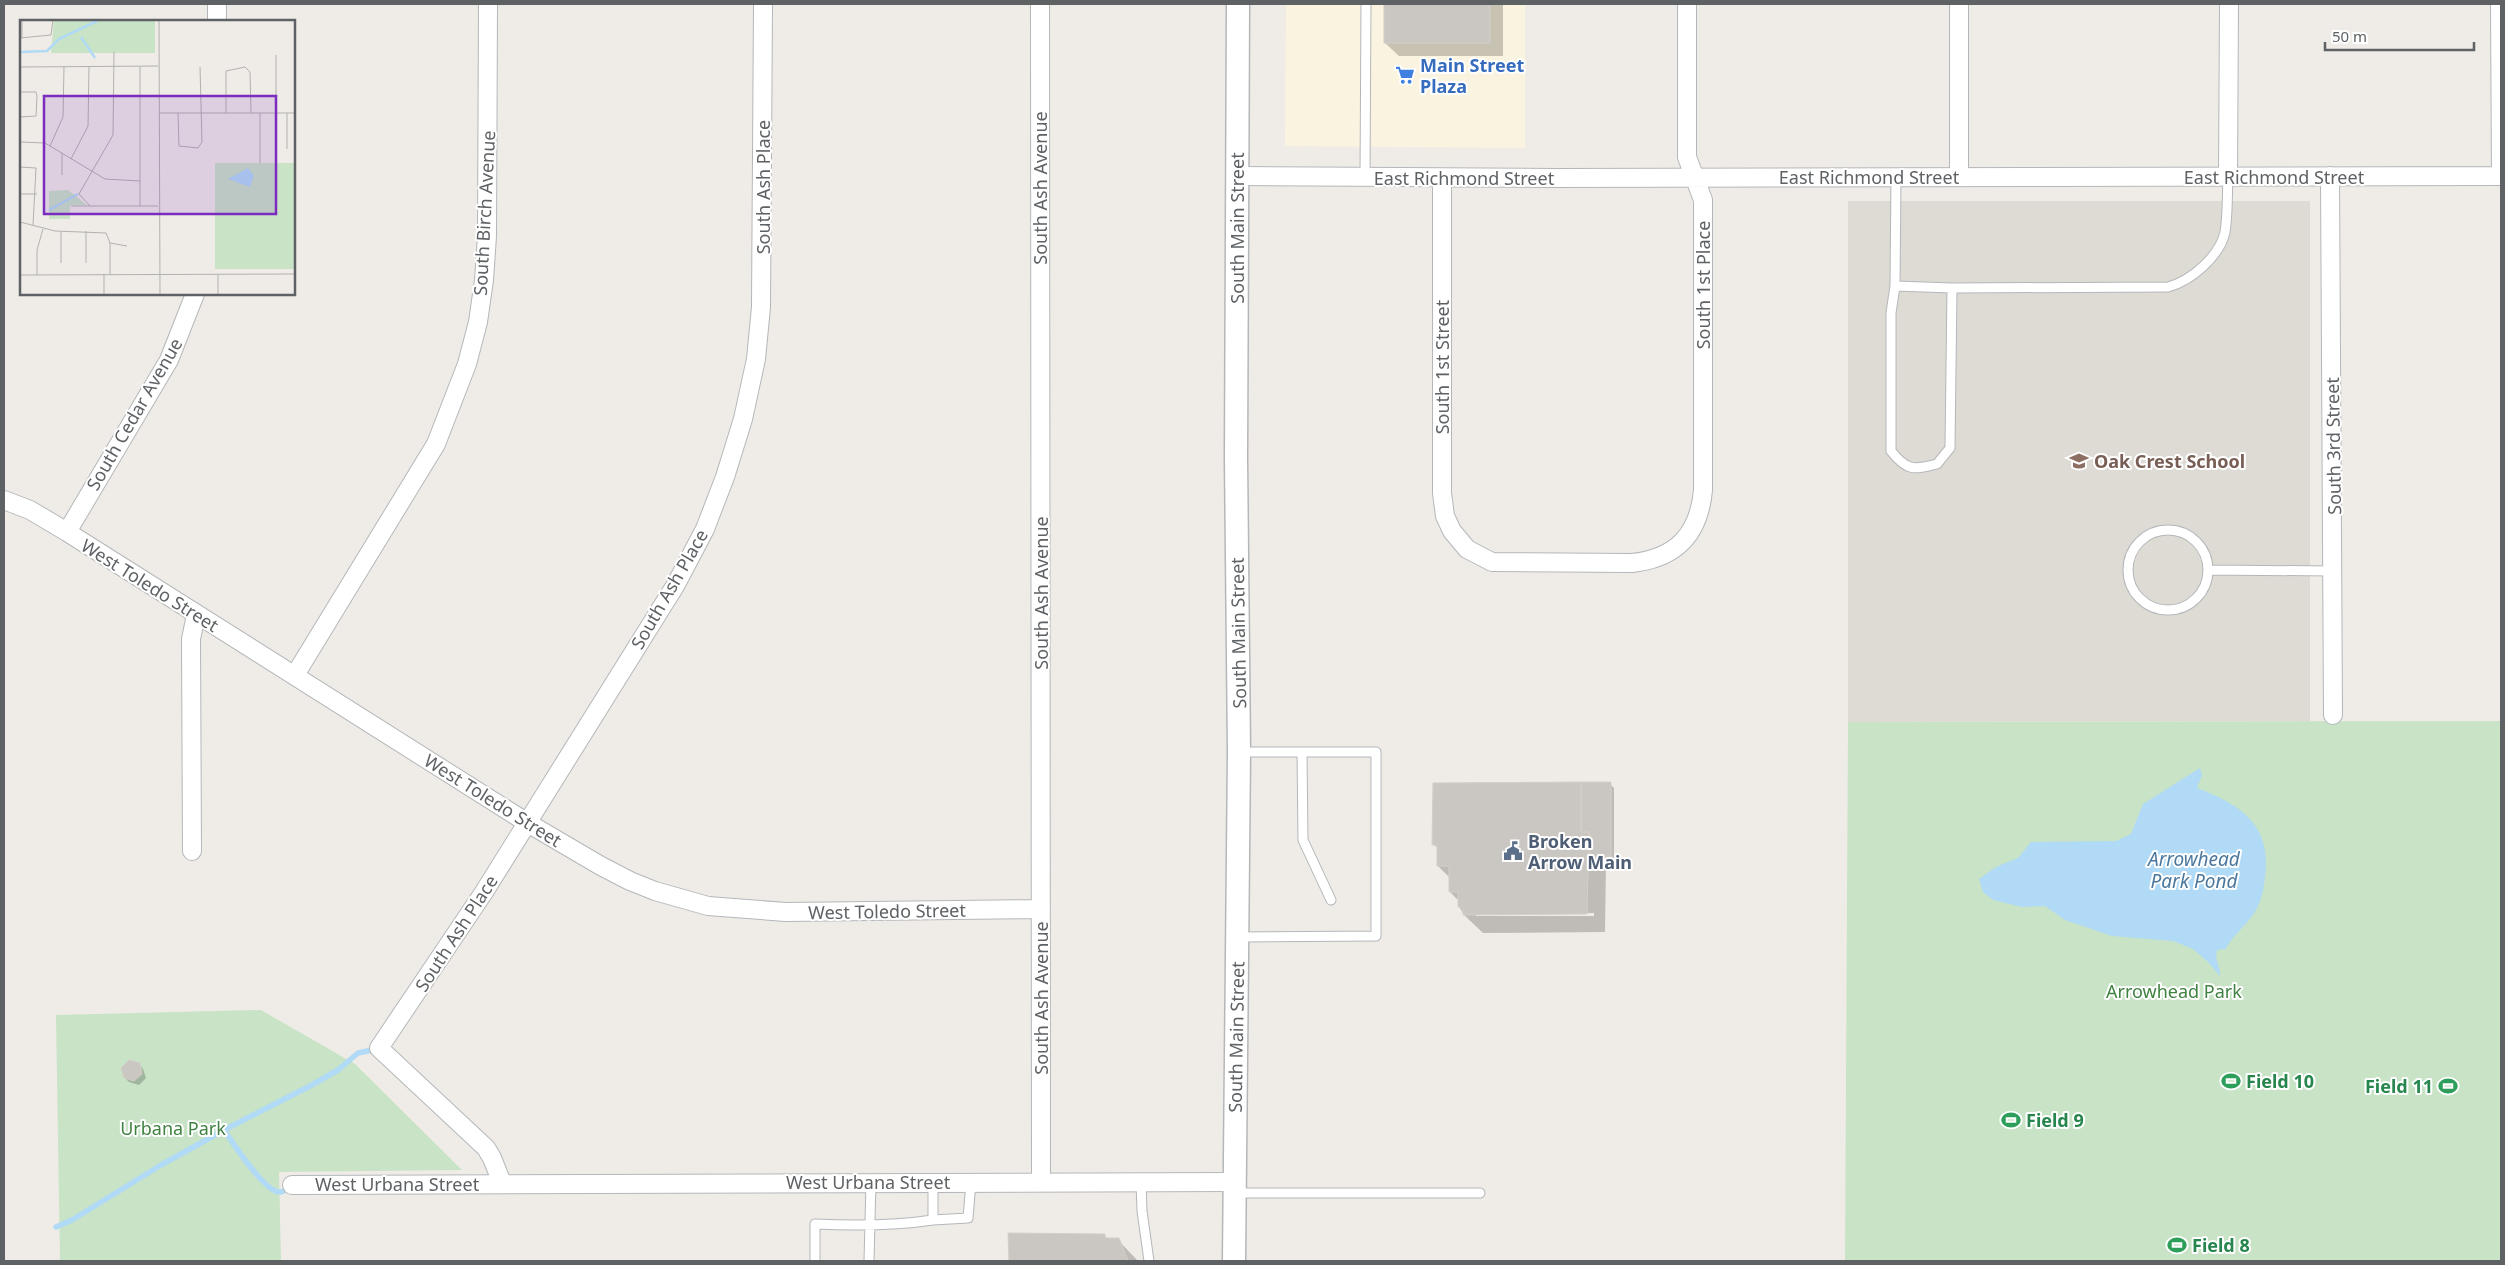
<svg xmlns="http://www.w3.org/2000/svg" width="2505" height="1265" viewBox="0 0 2505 1265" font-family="'Noto Sans',sans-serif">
<rect width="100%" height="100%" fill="#efece7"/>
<path fill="#faf3e0" d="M 1286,4 L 1525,4 L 1525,148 L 1285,146 Z"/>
<path fill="#dedbd5" d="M 1848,201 L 2310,201 L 2310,721 L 1848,722 Z"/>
<path fill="#c8e3c6" d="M 2501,721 L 2501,1261 L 1845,1261 L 1848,722 Z
M 261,1010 L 355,1064 L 462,1170 L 279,1172 L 281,1261 L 60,1261 L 56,1015 Z"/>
<path fill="#b0daf5" d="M 2200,768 L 2202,775 L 2197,788 C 2240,804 2272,825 2265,876 C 2264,888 2262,899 2256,910 C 2250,922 2230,938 2226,949 L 2217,950 C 2214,961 2221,966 2220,976 L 2208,962 L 2193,949 L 2173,941 L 2112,936 L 2065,920 L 2045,906 L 2022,907 L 1993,900 L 1983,892 L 1979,879 L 1996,867 L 2018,858 L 2031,842 L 2116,841 L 2131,834 L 2143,804 Z"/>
<path fill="#0003" fill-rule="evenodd" d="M 1385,4 L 1503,4 L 1503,56 L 1399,56 L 1385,43 Z
M 1610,784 L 1614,788 L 1614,861 L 1606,861 L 1605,932 L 1483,933 L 1464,915 L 1459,906 L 1459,901 L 1450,892 L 1450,878 L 1438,866 L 1439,849 L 1433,844 ZM 1594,913 L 1594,916 L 1476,916 L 1476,914 Z
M 139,1064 L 143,1069 L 146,1078 L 139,1085 L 129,1082 L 125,1078 Z
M 1010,1234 L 1104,1235 L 1109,1240 L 1118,1240 L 1138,1261 L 1010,1261 Z"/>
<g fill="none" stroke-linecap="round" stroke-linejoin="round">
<path stroke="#b0daf5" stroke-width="5.5" d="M 224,1130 C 233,1143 265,1193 280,1192 C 284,1192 287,1188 290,1186
M 56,1227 L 72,1220 L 161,1165 L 224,1130 L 310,1086 L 338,1070 L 358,1053 L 377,1049"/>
</g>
<path fill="#cac7c3" stroke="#d3cec6" d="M 1384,4 L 1490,4 L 1490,43 L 1384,43 Z
M 1581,782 L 1581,832 L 1589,832 L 1587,914 L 1463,915 L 1463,907 L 1458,907 L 1458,892 L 1449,892 L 1449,866 L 1437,866 L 1437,845 L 1432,845 L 1433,783 Z
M 1581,782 L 1611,782 L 1611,857 L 1589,857 L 1589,832 L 1581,832 Z
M 129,1060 L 140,1063 L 142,1074 L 134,1081 L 124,1078 L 121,1068 Z
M 1008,1233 L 1105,1234 L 1105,1238 L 1119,1238 L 1128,1261 L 1009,1261 Z"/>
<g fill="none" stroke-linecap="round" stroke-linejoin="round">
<g stroke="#b4b7ba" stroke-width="11">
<path id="service" d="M 1365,177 L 1366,4
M 1896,177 L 1895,286 L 1952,288 L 2168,287 C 2191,281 2220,256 2225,232 C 2228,214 2227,195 2228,177
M 1895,286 L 1891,313 L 1891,451 C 1907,471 1913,470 1937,464 L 1950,448 L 1952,288
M2128 570a40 40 0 1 1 80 0a40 40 0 1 1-80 0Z
M 2209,570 L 2333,571
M 1302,752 L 1303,840 L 1331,900
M 1237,937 L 1376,936 L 1376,752 L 1240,752
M 933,1182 L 933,1220 L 968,1218 L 971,1182
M 1141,1182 L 1142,1211 L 1149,1261
M 1234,1193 L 1480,1193
M 815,1261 L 815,1224 C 855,1226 893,1226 933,1220
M 869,1261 L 871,1182"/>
</g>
<g stroke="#b4b7ba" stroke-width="20">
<path id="minor" d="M 217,4 L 217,21
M 1040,4 L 1041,1182
M 1959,4 L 1959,177
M 2500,4 L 2501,176
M 1238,176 L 1554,178 L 2501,176
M 2330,176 L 2333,715
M 2228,177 L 2229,4
M 1442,178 L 1442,493 L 1445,516 L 1452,531 L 1467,549 L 1492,562 L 1632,563 C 1677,558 1699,534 1703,490 L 1703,200 L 1687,157 L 1687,4
M 4,500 L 30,510 L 67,532 L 526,822 L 601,866 L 630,881 L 655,891 L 708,906 L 786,912 L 1041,909
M 67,532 L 169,360 L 195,294
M 295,675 L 436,444 L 467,364 L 478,322 L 484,280 L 487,236 L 488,4
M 192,851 L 191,639 L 196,615
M 502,1183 L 492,1158 L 486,1148 L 379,1048 L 484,892 L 675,586 L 705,529 L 725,477 L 743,419 L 756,359 L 761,307 L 763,4
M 292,1185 L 1234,1182"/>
</g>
<g stroke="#b4b7ba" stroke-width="25">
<path id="tertiary" d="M 1234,1261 L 1239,752 L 1236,458 L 1238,4"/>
</g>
<use href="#service" stroke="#fff" stroke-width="9"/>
<use href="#minor" stroke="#fff" stroke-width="18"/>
<use href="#tertiary" stroke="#fff" stroke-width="22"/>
</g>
<defs>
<g id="supermarket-bare" transform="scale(1.5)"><path d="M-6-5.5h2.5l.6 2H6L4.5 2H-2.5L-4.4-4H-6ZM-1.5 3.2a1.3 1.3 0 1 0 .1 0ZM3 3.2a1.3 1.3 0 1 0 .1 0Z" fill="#3f7fe0" stroke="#fff" stroke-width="2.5" paint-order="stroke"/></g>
<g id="school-bare" transform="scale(1.5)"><path d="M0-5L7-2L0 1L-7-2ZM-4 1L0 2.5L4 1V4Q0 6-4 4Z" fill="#8d6e63" stroke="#fff" stroke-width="2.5" paint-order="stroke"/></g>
<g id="civic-bare" transform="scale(1.5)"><path d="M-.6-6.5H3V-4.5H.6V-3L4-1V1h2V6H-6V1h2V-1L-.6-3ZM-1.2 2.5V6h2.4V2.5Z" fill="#5c6f8a" stroke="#fff" stroke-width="2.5" paint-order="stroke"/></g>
<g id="stadium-bare" transform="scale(1.5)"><path d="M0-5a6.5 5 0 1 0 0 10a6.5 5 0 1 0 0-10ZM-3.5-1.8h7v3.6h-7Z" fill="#2e9e5b" stroke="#fff" stroke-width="2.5" paint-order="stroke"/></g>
</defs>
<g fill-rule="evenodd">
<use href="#supermarket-bare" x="1405" y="75"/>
<use href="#school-bare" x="2079" y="461"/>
<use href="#civic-bare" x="1513" y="851"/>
<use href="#stadium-bare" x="2231" y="1081"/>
<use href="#stadium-bare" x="2448" y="1086"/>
<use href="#stadium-bare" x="2011" y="1120"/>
<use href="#stadium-bare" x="2177" y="1245"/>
</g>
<g text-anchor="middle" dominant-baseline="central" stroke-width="4" stroke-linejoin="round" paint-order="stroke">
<g font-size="18" font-weight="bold" fill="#366cbe" stroke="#fff" text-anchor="start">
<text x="1420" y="65">Main Street<tspan x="1420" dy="21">Plaza</tspan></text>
</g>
<g font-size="18" fill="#5e6265" stroke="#fff">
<text x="1869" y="177">East Richmond Street</text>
<text x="2274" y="177">East Richmond Street</text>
<text x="1464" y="178">East Richmond Street</text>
<text transform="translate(763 187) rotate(-90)">South Ash Place</text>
<text transform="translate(1040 188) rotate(-90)">South Ash Avenue</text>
<text transform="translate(484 213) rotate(-87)">South Birch Avenue</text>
<text transform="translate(1237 228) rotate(-90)">South Main Street</text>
<text transform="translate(1703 285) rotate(-90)">South 1st Place</text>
<text transform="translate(1442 367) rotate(-90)">South 1st Street</text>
<text transform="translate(134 414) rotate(-60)">South Cedar Avenue</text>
<text transform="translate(2333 446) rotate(-91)">South 3rd Street</text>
<text transform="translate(150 585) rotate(32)">West Toledo Street</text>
<text transform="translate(669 589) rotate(-60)">South Ash Place</text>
<text transform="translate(1041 593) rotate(-90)">South Ash Avenue</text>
<text transform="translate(1238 633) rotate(-91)">South Main Street</text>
<text transform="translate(493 800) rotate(32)">West Toledo Street</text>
<text transform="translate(887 911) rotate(-1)">West Toledo Street</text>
<text transform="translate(456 933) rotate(-57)">South Ash Place</text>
<text transform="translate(1041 998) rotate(-90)">South Ash Avenue</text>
<text transform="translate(1236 1037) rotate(-89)">South Main Street</text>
<text x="868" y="1182">West Urbana Street</text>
<text x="397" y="1184">West Urbana Street</text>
</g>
<g font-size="18" font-weight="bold" fill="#785e54" stroke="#fff" text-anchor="start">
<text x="2094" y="461">Oak Crest School</text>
</g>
<g font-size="18" font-weight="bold" fill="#4e5e75" stroke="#fff" text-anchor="start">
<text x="1528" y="841">Broken<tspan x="1528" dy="21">Arrow Main</tspan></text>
</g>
<g font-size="18" fill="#408241" stroke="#fff">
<text x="2174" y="991">Arrowhead Park</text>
<text x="173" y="1128">Urbana Park</text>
</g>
<g font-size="18" font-weight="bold" fill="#27864d" stroke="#fff" text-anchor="start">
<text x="2246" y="1081">Field 10</text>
<text x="2433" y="1086" text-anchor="end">Field 11</text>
<text x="2026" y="1120">Field 9</text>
<text x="2192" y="1245">Field 8</text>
</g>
<g font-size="19" font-style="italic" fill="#4b779d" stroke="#fff">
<text x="2194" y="859">Arrowhead<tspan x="2194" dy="22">Park Pond</tspan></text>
</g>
</g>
<g transform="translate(20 20)">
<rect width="275" height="275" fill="#efece7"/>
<path d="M 34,0 L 135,0 L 135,33 L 31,33 ZM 195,143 L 275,143 L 275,249 L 195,249 ZM 48,170 L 67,185 L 50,185 L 50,199 L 29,199 L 29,171 Z" fill="#c8e3c6"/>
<path d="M 228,148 L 234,156 L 230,167 L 208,159 Z" fill="#b0daf5"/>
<path fill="none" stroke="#b0daf5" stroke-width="2.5" d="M 61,17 L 75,38M 0,32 L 27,31 L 39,19 L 79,0M 29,190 L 58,174"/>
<path fill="none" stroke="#b1b1af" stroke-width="1" d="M 139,0 L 140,275M 0,18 L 31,15 L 33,0M 2,18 L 2,0M 256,35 L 256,93M 0,47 L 138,46M 120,47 L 120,186M 0,72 L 16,72 L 17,76 L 16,96 L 0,97M 139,93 L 275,93M 158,93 L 159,126 L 178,128 L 182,122 L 180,47M 206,93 L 206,51 L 225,47 L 230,52 L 231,93M 240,93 L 240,143M 267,93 L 267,129M 0,122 L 25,123 L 85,159 L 120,161M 30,126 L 43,97 L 44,47M 51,139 L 68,106 L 69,47M 0,147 L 16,148 L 13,205M 42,155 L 42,133M 0,174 L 17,174M 51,186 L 138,186M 70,186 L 59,174 L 93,115 L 94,32M 0,202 L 35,211 L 86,213 L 90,223 L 90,254M 66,211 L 66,243M 41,212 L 41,243M 90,223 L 107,226M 84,254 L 84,275M 0,255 L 275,254M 17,255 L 17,230 L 23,209M 198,255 L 198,275"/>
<path fill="#7b2cbf" fill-opacity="0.15" stroke="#7b2cbf" stroke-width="2.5" d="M 24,76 L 256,76 L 256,194 L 24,194 Z"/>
<rect width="275" height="275" fill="none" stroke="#5e6265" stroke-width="2.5"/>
</g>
<rect width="2505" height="1265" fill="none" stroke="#5e6265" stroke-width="10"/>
<path d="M2325 42v8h149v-8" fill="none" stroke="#5e6265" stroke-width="2.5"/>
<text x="2332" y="42" font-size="15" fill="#5e6265" stroke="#ffffff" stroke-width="4" paint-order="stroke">50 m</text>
</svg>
